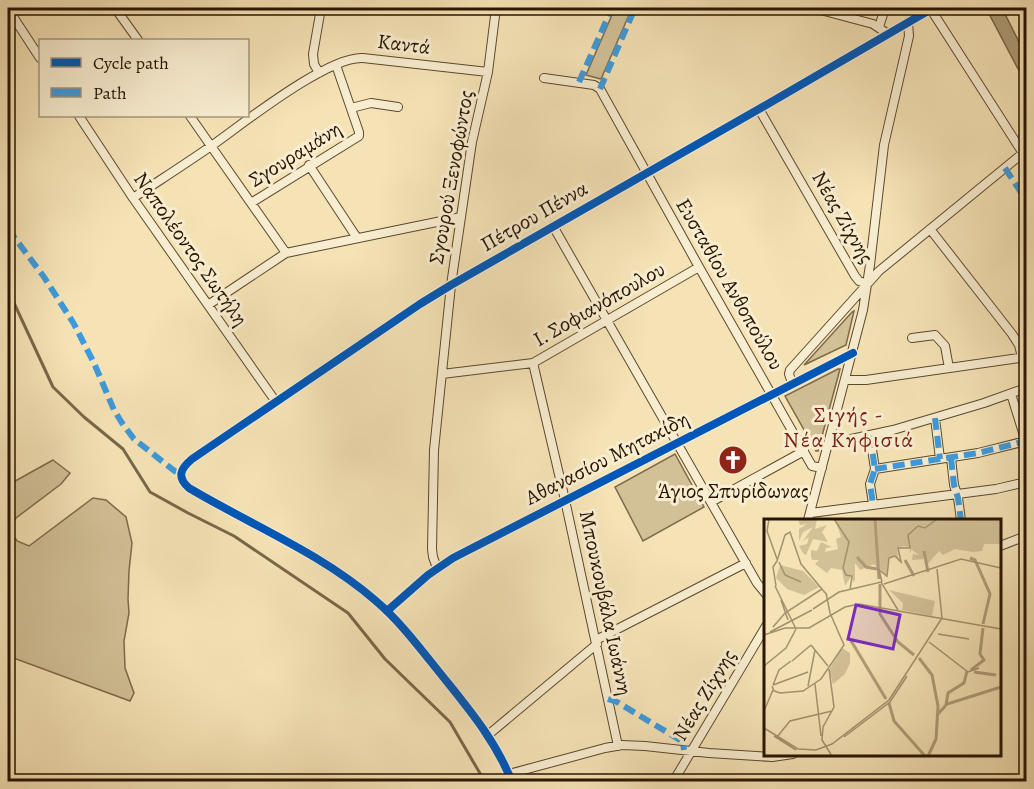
<svg xmlns="http://www.w3.org/2000/svg" width="1034" height="789" viewBox="0 0 1034 789" font-family="Alegreya,serif">
<rect width="100%" height="100%" fill="#f5e3b6"/>
<filter id="stains"><feTurbulence type="fractalNoise" baseFrequency=".00333" numOctaves="4"/><feColorMatrix values="0 0 0 0 .2 0 0 0 0 .09 0 0 0 0 .02 0 0 0 .5 -.17"/></filter>
<radialGradient id="worn" r=".72"><stop offset=".6" stop-color="#630" stop-opacity="0"/><stop offset="1" stop-color="#630" stop-opacity=".3"/></radialGradient>
<path fill="#d2c097" stroke="#7d6a4c" stroke-width="1.5" d="M 615,8 L 632,8 L 601,79 L 586,75 Z
M 854,311 L 846,345 L 804,365 L 852,312 Z
M 838,369 L 840,369 L 818,451 L 816,451 L 785,396 Z
M 675,454 L 704,507 L 643,541 L 615,487 Z
M 53,460 L 70,473 L 61,484 L 16,518 L 10,530 L 17,541 L 29,546 L 93,498 L 106,500 L 126,517 L 132,543 L 129,571 L 128,599 L 129,613 L 124,641 L 125,668 L 134,693 L 130,701 L 8,656 L 8,485 Z"/>
<path fill="#af9d78" stroke="#796748" stroke-width="1.5" d="M 986,8 L 1002,8 L 1026,56 L 1026,84 Z"/>
<g fill="none" stroke-linecap="round" stroke-linejoin="round">
<path stroke="#796748" stroke-width="3" d="M 8,290 L 53,387 L 84,417 L 123,449 L 150,492 L 188,513 L 234,536 L 348,613 L 385,659 L 450,722 L 485,782"/>
<g stroke="#5b482e" stroke-width="10">
<path id="minor" d="M 115,8 L 138,40
M 813,8 L 873,24 L 888,34
M 930,8 L 1026,158
M 8,9 L 40,58
M 879,27 L 885,8
M 319,73 L 314,64 L 313,54 L 321,8
M 544,78 L 594,85 L 600,89 L 699,267 L 812,466 L 822,468
M 351,108 L 371,103 L 398,107
M 759,109 L 855,276 L 859,281 L 867,284
M 79,116 L 133,198 L 276,402
M 190,116 L 286,253
M 309,165 L 357,238
M 133,198 C 160,180 187,163 214,144 C 245,122 328,56 363,58 L 488,72
M 251,203 L 359,136 L 359,132 L 336,65
M 553,226 L 757,583 L 766,594
M 930,229 L 1012,334 L 1019,345 L 1022,357
M 208,305 L 286,253 L 461,217
M 912,338 L 935,335 L 945,346 L 949,368
M 533,363 L 565,500 L 618,746
M 442,374 L 533,363 L 699,267
M 845,380 L 866,380 L 1026,357
M 792,383 L 789,374 L 790,370 L 879,271 L 1023,153
M 1011,394 L 1026,442
M 935,418 L 940,459
M 870,436 L 875,469 L 870,484 L 873,504
M 828,444 L 893,430 L 984,403 L 1026,388
M 951,458 L 954,485 L 958,498 L 961,520
M 875,469 L 978,453 L 1026,441
M 711,502 L 804,451
M 811,513 L 996,489 L 1026,482
M 808,520 L 863,310 L 870,265 L 884,145 L 909,36 L 908,22
M 1000,546 L 1026,536
M 437,568 L 433,557 L 432,549 L 434,450 L 451,285 L 472,142 L 488,72 L 496,8
M 387,611 L 428,575 L 453,558 L 853,353
M 596,640 L 746,563
M 488,735 L 597,644
M 509,774 L 605,748 L 622,745 L 645,746 L 709,753 L 772,757 L 793,754
M 512,782 C 497,744 473,714 448,683 C 425,655 403,624 376,601 C 321,553 251,525 189,488 C 176,477 181,468 192,459 L 420,304 L 451,285 L 759,109 L 933,8
M 673,782 L 766,626"/>
</g>
<use href="#minor" stroke="#f8edd0" stroke-width="8"/>
<path stroke="#3d9adc" stroke-width="6" stroke-dasharray="12 6" stroke-linecap="butt" d="M 829,12 L 830,8
M 579,82 L 612,8
M 600,89 L 635,8
M 1005,168 L 1026,200
M 8,229 L 44,277 L 74,324 L 94,363 L 114,410 L 122,423 L 134,439 L 181,476
M 935,418 L 940,459
M 1023,431 L 1026,430
M 870,436 L 875,469 L 870,484 L 873,504
M 951,458 L 954,485 L 958,498 L 961,520
M 875,469 L 978,453 L 1026,441
M 608,699 L 617,702 L 680,740 L 683,743 L 684,750"/>
<g stroke="#f8edd0" stroke-width="11">
<path id="cycleway" d="M 387,611 L 428,575 L 453,558 L 853,353
M 512,782 C 497,744 473,714 448,683 C 425,655 403,624 376,601 C 321,553 251,525 189,488 C 176,477 181,468 192,459 L 420,304 L 451,285 L 759,109 L 933,8"/>
</g>
<use href="#cycleway" stroke="#0057b8" stroke-width="8"/>
</g>
<defs>
<g id="church-disc" transform="scale(1.5)"><circle r="9.5" fill="#8f2418" stroke="#f8edd0"/><path d="M-1.2-6h2.4v3.5h3.3v2.4h-3.3V6h-2.4V-.1h-3.3v-2.4h3.3Z" fill="#fff"/></g>
</defs>
<g fill-rule="evenodd">
<use href="#church-disc" x="733" y="460"/>
</g>
<g text-anchor="middle" dominant-baseline="central" stroke-width="6" stroke-linejoin="round" paint-order="stroke">
<g font-size="21" fill="#281500" stroke="#f8edd0">
<text transform="translate(404 44) rotate(7)">Καντά</text>
<text transform="translate(295 154) rotate(-32)">Σγουραμάνη</text>
<text transform="translate(451 177) rotate(-80)">Σγουρού Ξενοφώντος</text>
<text transform="translate(534 216) rotate(-30)">Πέτρου Πέννα</text>
<text transform="translate(843 217) rotate(60)">Νέας Ζίχνης</text>
<text transform="translate(191 249) rotate(55)">Ναπολέοντος Σωτήλη</text>
<text transform="translate(730 284) rotate(60)">Ευσταθίου Ανθοπούλου</text>
<text transform="translate(599 304) rotate(-30)">Ι. Σοφιανόπουλου</text>
<text transform="translate(607 458) rotate(-27)">Αθανασίου Μητακίδη</text>
<text transform="translate(606 603) rotate(78)">Μπουκουβάλα Ιωάννη</text>
<text transform="translate(704 695) rotate(-59)">Νέας Ζίχνης</text>
</g>
<g font-size="21" fill="#281500" stroke="#f8edd0">
<text x="733" y="491">Άγιος Σπυρίδωνας</text>
</g>
<g font-size="22" letter-spacing="1.5" fill="#7a1f14" stroke="#f8edd0">
<text x="849" y="415">Σιγής -<tspan x="849" dy="25">Νέα Κηφισιά</tspan></text>
</g>
</g>
<g transform="translate(764 519)">
<rect width="237" height="237" fill="#f5e3b6"/>
<path d="M 34,0 L 53,0 L 51,10 L 63,6 L 58,13 L 64,23 L 49,20 L 42,36 L 39,34 L 35,27 L 43,25 L 45,18 L 39,22 L 49,8 L 39,13 L 35,22 L 35,10 L 43,5 L 36,6 ZM 71,0 L 237,0 L 237,25 L 220,25 L 218,32 L 209,33 L 191,30 L 179,36 L 175,32 L 162,47 L 161,40 L 148,41 L 149,35 L 155,36 L 148,31 L 145,34 L 147,29 L 140,27 L 133,29 L 135,43 L 132,37 L 125,39 L 122,57 L 110,45 L 96,51 L 91,44 L 91,61 L 89,64 L 88,56 L 81,67 L 78,51 L 67,49 L 63,54 L 51,45 L 55,41 L 48,41 L 47,37 L 47,31 L 53,32 L 57,23 L 68,28 L 62,29 L 61,33 L 74,30 L 72,20 L 77,18 ZM 16,46 L 39,52 L 55,68 L 40,76 L 23,70 L 12,59 ZM 125,71 L 171,82 L 168,97 L 138,91 L 139,84 ZM 78,129 L 86,134 L 86,144 L 81,155 L 69,165 L 65,151 Z" fill="#d2c097"/>
<path fill="none" stroke="#af9d78" stroke-width="3" d="M 111,0 L 115,60M 160,32 L 164,53M 93,38 L 102,48 L 113,50M 206,39 L 211,41 L 226,75 L 219,105M 141,41 L 150,57M 116,65 L 116,95 L 134,123 L 150,136M 86,120 L 122,180M 155,139 L 168,156 L 174,187 L 172,220 L 164,237M 207,151 L 220,141 L 216,135 L 219,109M 210,153 L 232,156M 125,184 L 130,202 L 161,237M 182,186 L 184,174 L 200,164 L 203,152M 174,195 L 183,185 L 237,168"/>
<path fill="none" stroke="#a3916d" stroke-width="1.5" d="M 5,0 L 3,12 L 13,40M 70,0 L 85,23 L 79,49 L 82,56 L 88,57 L 86,71M 13,42 L 21,16 L 26,13 L 37,45 L 63,76M 15,43 L 21,56 L 37,63M 173,50 L 178,99M 118,63 L 115,51 L 123,57 L 125,39 L 131,37 L 137,43 L 134,29 L 146,29 L 144,16 L 154,7 L 161,9 L 173,0M 120,65 L 197,40 L 237,49M 11,67 L 32,110M 12,67 L 9,48 L 13,42M 17,81 L 24,101M 49,90 L 75,73 L 117,63 L 134,91M 9,108 L 21,94 L 58,70M 6,113 L 48,91M 174,115 L 205,120M 0,116 L 21,109 L 45,109 L 81,88 L 95,85 L 237,110M 165,123 L 204,153 L 215,149M 47,126 L 64,147M 28,142 L 47,126M 0,147 L 22,129 L 32,110M 65,150 L 70,188 L 59,208 L 58,221 L 68,237M 51,165 L 57,217M 9,166 L 44,153M 9,166 L 15,151 L 27,142M 8,167 L 10,172 L 16,174 L 39,172 L 57,160 L 80,126 L 66,94 L 62,74M 44,167 L 51,131M 0,192 L 9,171M 0,209 L 34,230 L 52,231 L 68,225 L 125,181 L 178,99M 10,217 L 32,231M 13,218 L 26,202 L 68,192M 80,218 L 126,183 L 143,157"/>
<path fill="#7b2cbf" fill-opacity="0.15" stroke="#7b2cbf" stroke-width="3" d="M 92,86 L 136,96 L 129,130 L 84,120 Z"/>
<rect width="237" height="237" fill="none" stroke="#281500" stroke-width="3"/>
</g>
<rect width="1034" height="789" fill="none" stroke="#f5e3b6" stroke-width="30"/>
<rect x="9" y="9" width="1016" height="771" fill="none" stroke="#281500" stroke-width="3"/>
<rect x="15" y="15" width="1004" height="759" fill="none" stroke="#281500" stroke-width="1.5"/>
<rect x="39" y="39" width="210" height="78" fill="#f8edd0" stroke="#a5977d" stroke-width="1.5"/>
<rect x="51" y="58" width="30" height="9" fill="#0057b8" stroke="#a5977d" stroke-width="1.5"/>
<text x="93" y="69" font-size="18" fill="#281500">Cycle path</text>
<rect x="51" y="88" width="30" height="9" fill="#3d9adc" stroke="#a5977d" stroke-width="1.5"/>
<text x="93" y="99" font-size="18" fill="#281500">Path</text>
<rect width="100%" height="100%" filter="url(#stains)"/>
<rect width="100%" height="100%" fill="url(#worn)"/>
</svg>
